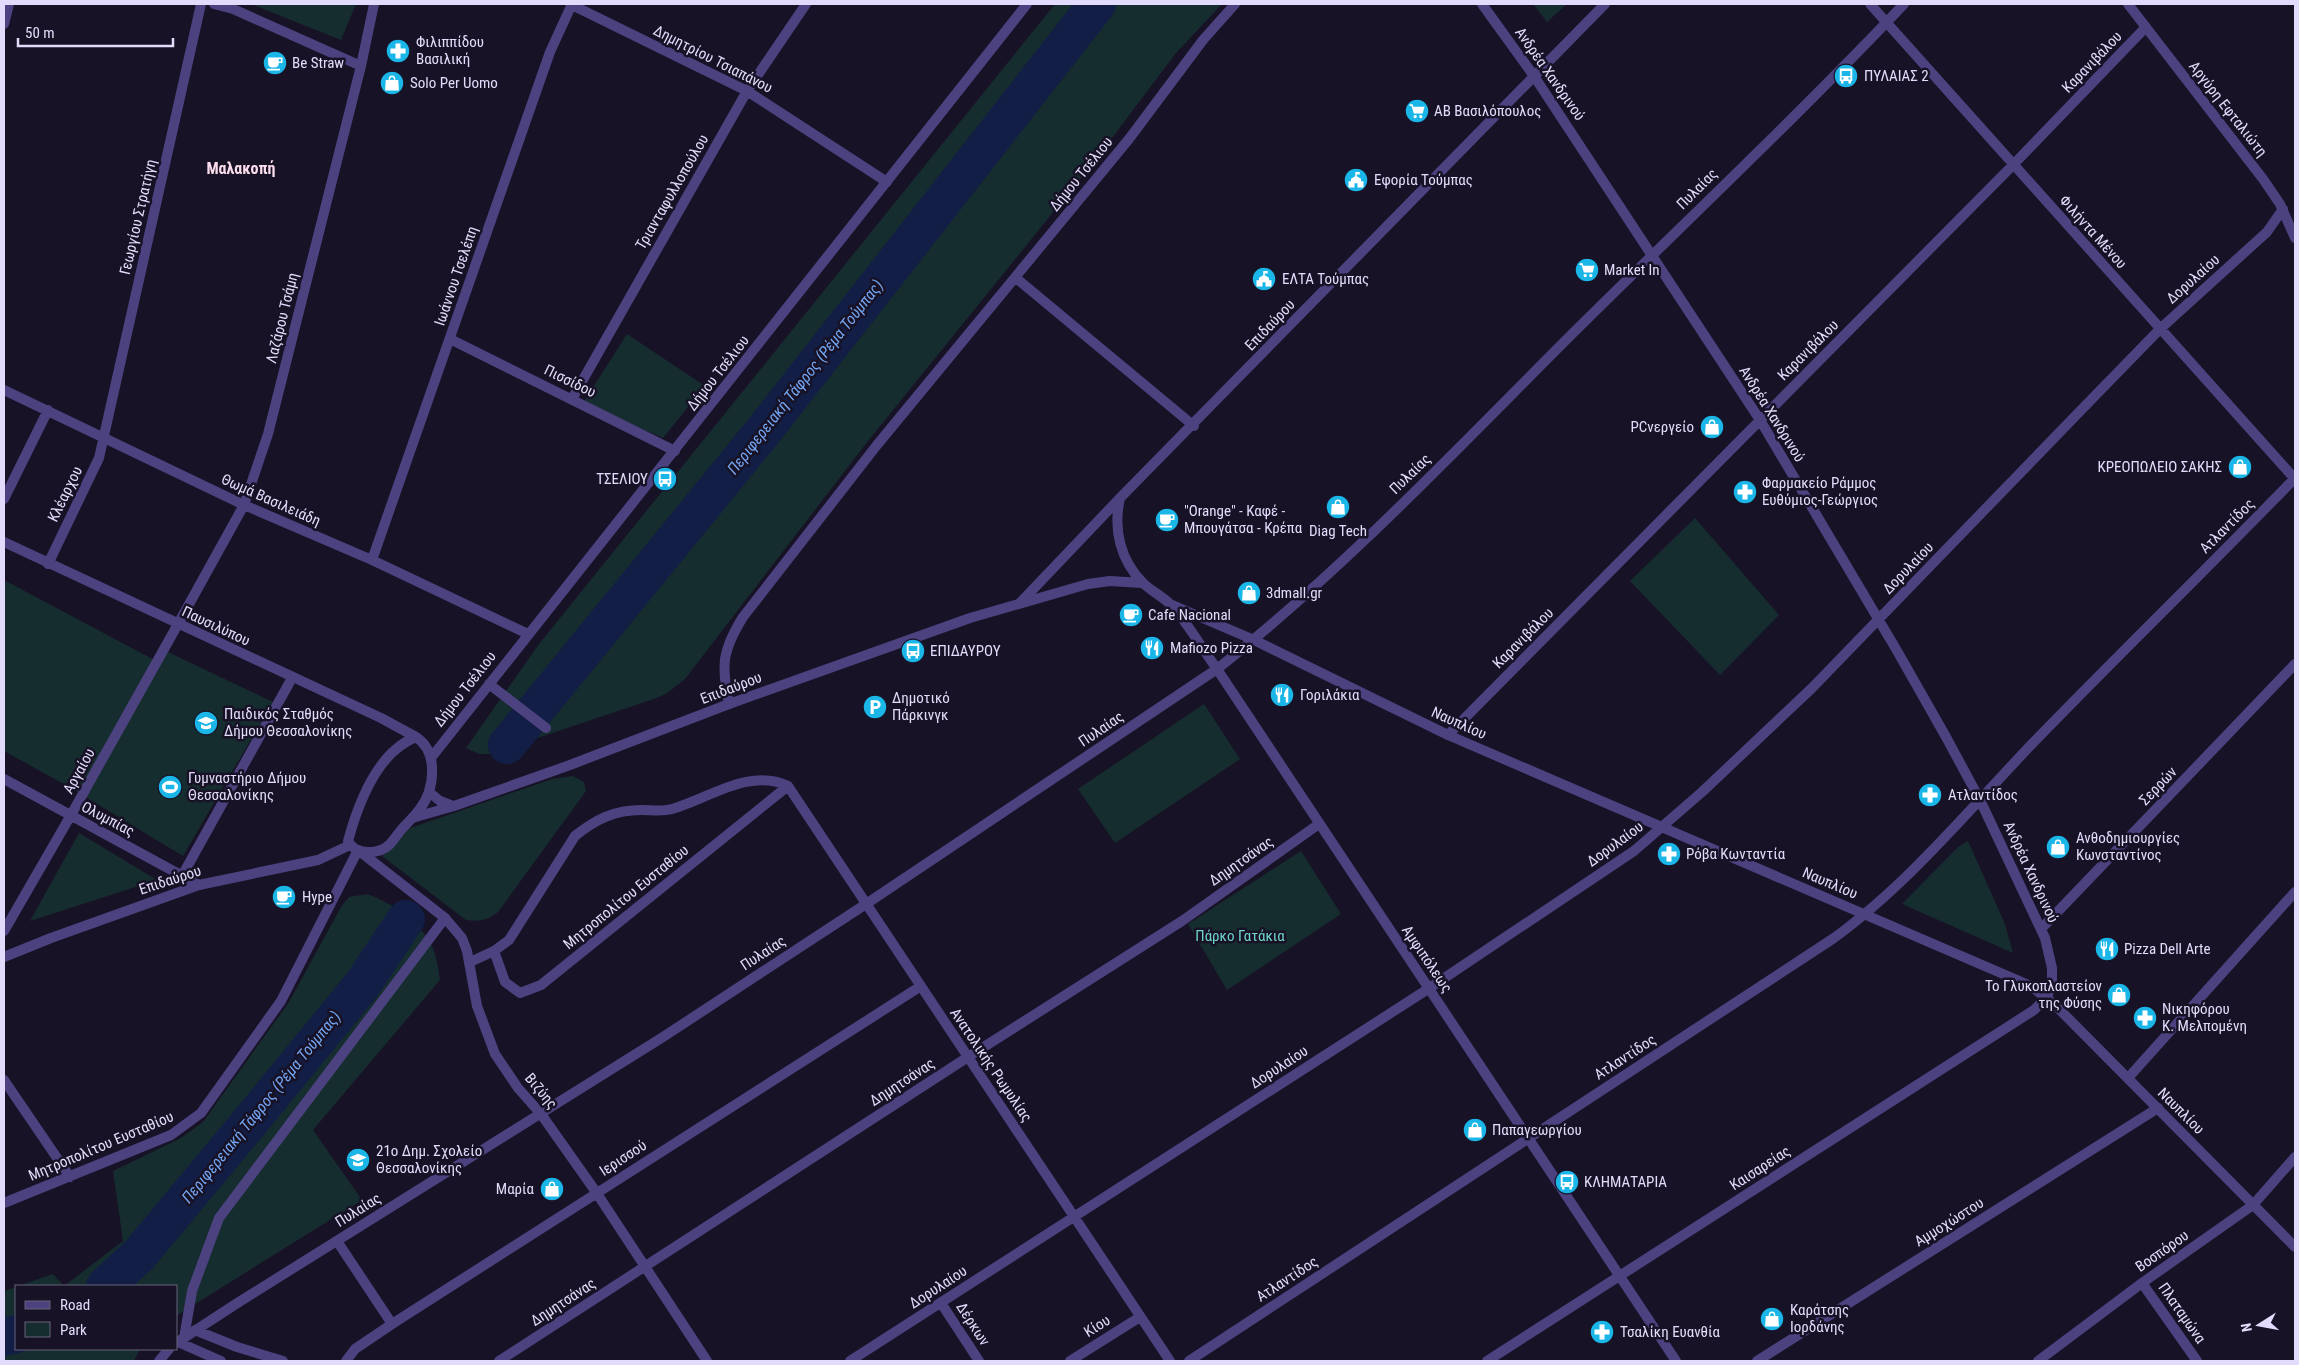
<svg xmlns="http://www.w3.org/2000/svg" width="2299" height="1365" viewBox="0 0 2299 1365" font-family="'Roboto Condensed',sans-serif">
<rect width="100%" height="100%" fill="#181226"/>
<path fill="#162d2f" d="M 251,4 L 356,4 L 341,40 Z
M 1055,4 L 1222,4 L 1176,53 L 1097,158 L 868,441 L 685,679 L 666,694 L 651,700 L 489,754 L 479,754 L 466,748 L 539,644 Z
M 1533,4 L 1567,4 L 1547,22 Z
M 627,334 L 705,386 L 663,438 L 583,403 Z
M 1695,518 L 1779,615 L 1720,675 L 1630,581 Z
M 4,580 L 160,663 L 168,652 L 273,702 L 183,856 L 69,787 L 4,751 Z
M 1204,704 L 1240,759 L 1115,843 L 1078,789 Z
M 573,776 L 584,782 L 586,791 L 498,912 C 488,920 479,922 466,920 L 382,856 L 399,832 L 552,779 Z
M 79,833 L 157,880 L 30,921 Z
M 1968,841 L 2005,924 L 2013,953 L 1902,904 L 1958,847 Z
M 1301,851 L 1341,914 L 1227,990 L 1188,924 Z
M 367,894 C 391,902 420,922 432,946 C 437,956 438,969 440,980 L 313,1130 L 362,1200 L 176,1316 L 176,1286 L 64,1286 L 123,1241 L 113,1171 L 181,1138 L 203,1122 L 289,1002 L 341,907 L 349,897 Z
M 53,1274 L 64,1286 L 18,1286 Z
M 16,1287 L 16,1349 L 140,1349 L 134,1361 L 4,1361 L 4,1291 Z"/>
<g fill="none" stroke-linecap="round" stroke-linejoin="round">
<path stroke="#121e45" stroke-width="38" d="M 507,745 L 765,429 L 1097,4
M 105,1286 L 139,1255 L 244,1129 L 362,985 L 406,919
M 4,1337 L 16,1334"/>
<path stroke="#4d4280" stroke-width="10" d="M 2086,405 L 2160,329
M 489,684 L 546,728
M 71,815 L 178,624
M 182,876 L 292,678
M 179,1341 L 184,1338 L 192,1291 L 219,1218 L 445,918"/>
<path stroke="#4d4280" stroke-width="10" d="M 214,4 L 233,9 L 361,66
M 570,4 L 747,91 L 887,182
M 1482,4 L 1534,76 L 1760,420 L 1896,649 L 1946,737 L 1980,800 L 2045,938 L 2052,968 L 2052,984 L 2047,997 L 2034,1010 L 1487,1361
M 1870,4 L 2295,479
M 2128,4 L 2263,179 L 2280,204 L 2295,238
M 4,24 L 9,4
M 1016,278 L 1194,426
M 2160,329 L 2267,232 L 2283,209
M 450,339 L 675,451
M 4,390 L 244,505 L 372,560 L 528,634
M 572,399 L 747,91 L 806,4
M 4,499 L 48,410
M 372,560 L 550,52 L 572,4
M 48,564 L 99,458 L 201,4
M 178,624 L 244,505 L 268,434 L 361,66 L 374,4
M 729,704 C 721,665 722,651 743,617 L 877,445 L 1129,139 L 1203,40 L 1235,4
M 1448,735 L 2012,166 L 2146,27
M 4,779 L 199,885
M 2042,928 L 2295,664
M 4,931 L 71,815
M 494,951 L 505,982 L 520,993 L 541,985 L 788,786
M 470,962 L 494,951 L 509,940 L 575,836 C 596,819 615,810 641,810 C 652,810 661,812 672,809 C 708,799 750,767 788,786 L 1170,1361
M 2128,1078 L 2295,892
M 4,1080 L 70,1177
M 4,1203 L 171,1135 L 201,1113 L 281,1001 L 358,850 L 445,918 L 462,938 L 467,951 L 477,1006 L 495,1054 L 518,1088 L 541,1114 L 596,1192 L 707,1361
M 337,1241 L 392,1324
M 2142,1283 L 2197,1361
M 941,1303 L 979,1361
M 346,1361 L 355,1349 L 392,1324 L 921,986
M 499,1361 L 968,1057 L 1182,921 L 1319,824
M 850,1361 L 1428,989 L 1634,851 L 1702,792 L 1812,688 L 2086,405
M 1070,1361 L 1140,1317
M 1189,1361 L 1834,938 C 1908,884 1968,811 2031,745 C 2118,655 2208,568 2295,478
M 1757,1361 L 2158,1108"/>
<path stroke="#4d4280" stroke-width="10" d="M 1120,498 C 1113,529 1120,560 1143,583 C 1151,591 1162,596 1170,604 C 1186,620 1203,650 1217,669 L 1676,1361
M 4,542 L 381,718 L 416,737
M 1020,603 L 1120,498 L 1605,4
M 1170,604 L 1254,640 L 1448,735 L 2031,986 L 2055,1005 L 2295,1247
M 416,737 C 439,752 435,790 419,810 C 414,817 407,823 401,830 C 397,835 393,841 389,845 C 378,855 355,855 348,841 C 358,804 377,752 416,737 Z
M 431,758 L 1027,4
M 429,792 L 440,801 L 453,806
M 412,818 L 454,806 L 570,765 L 729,704 L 970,618 L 1088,584 L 1110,581 L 1142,583
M 4,957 L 51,938 L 199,885 L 318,860 L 350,845
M 195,1330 L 237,1347 L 283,1361
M 178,1342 L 221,1361
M 176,1343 L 239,1302 L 663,1037 L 866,904 L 1217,669 C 1342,571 1457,449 1570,336 C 1681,226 1796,118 1904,4
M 159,1361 L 169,1349
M 2038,1361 L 2142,1283 L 2253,1205 L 2295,1157"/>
</g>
<defs>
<g id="pharmacy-disc" transform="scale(1.25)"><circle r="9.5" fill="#1ab6e8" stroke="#181226"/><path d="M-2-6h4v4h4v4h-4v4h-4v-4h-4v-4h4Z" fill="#fff"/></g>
<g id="cafe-disc" transform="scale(1.25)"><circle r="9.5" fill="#1ab6e8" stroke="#181226"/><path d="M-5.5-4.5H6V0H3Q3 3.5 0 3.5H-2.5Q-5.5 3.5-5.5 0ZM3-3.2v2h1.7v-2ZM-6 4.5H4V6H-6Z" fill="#fff"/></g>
<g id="bus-disc" transform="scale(1.25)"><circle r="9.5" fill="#1ab6e8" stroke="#181226"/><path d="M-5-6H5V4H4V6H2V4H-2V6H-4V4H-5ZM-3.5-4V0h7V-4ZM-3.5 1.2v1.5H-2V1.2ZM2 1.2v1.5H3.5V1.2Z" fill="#fff"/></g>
<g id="shop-disc" transform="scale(1.25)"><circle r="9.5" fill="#1ab6e8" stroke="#181226"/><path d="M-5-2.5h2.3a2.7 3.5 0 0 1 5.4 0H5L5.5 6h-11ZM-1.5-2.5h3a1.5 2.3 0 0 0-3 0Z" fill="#fff"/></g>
<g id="supermarket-disc" transform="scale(1.25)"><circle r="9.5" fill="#1ab6e8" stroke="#181226"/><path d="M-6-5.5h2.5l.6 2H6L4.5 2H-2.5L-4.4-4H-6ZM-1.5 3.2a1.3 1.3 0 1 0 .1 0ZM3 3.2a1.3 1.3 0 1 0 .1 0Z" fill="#fff"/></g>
<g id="civic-disc" transform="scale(1.25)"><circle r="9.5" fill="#1ab6e8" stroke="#181226"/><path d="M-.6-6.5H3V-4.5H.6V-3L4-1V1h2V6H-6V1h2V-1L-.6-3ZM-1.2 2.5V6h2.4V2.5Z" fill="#fff"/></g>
<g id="restaurant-disc" transform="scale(1.25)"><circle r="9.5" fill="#1ab6e8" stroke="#181226"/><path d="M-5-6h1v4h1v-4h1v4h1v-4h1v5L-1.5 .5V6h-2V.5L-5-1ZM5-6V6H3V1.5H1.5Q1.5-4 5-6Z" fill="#fff"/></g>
<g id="parking-disc" transform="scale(1.25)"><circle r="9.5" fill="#1ab6e8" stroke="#181226"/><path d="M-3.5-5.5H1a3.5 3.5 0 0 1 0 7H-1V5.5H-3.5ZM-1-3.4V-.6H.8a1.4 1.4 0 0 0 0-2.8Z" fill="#fff"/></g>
<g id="school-disc" transform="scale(1.25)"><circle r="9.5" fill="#1ab6e8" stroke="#181226"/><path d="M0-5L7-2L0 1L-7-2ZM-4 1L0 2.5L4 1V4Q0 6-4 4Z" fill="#fff"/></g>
<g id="stadium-disc" transform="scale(1.25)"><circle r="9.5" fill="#1ab6e8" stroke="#181226"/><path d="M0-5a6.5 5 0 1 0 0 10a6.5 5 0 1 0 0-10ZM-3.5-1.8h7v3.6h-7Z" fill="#fff"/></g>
</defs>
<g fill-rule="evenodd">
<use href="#pharmacy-disc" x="398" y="51"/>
<use href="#cafe-disc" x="275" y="63"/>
<use href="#bus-disc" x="1846" y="76"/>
<use href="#shop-disc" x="392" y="83"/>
<use href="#supermarket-disc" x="1417" y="111"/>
<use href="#civic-disc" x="1356" y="180"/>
<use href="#supermarket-disc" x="1587" y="270"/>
<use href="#civic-disc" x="1264" y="279"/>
<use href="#shop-disc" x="1712" y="427"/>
<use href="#shop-disc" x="2240" y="467"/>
<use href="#bus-disc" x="665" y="479"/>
<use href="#pharmacy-disc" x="1745" y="492"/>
<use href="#shop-disc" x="1338" y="507"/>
<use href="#cafe-disc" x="1167" y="520"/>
<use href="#shop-disc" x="1249" y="593"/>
<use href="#cafe-disc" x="1131" y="615"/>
<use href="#restaurant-disc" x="1152" y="648"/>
<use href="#bus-disc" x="913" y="651"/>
<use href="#restaurant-disc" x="1282" y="695"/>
<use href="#parking-disc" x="875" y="707"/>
<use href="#school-disc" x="206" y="723"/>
<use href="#stadium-disc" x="170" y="787"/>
<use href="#pharmacy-disc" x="1930" y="795"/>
<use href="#shop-disc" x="2058" y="847"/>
<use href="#pharmacy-disc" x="1669" y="854"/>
<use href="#cafe-disc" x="284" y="897"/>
<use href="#restaurant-disc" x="2107" y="949"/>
<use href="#shop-disc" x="2119" y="995"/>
<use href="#pharmacy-disc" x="2145" y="1018"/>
<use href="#shop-disc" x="1475" y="1130"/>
<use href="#school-disc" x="358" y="1160"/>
<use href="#bus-disc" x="1567" y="1182"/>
<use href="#shop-disc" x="552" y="1189"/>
<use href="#shop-disc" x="1772" y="1319"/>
<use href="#pharmacy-disc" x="1602" y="1332"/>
</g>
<g text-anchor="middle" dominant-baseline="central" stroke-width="5" stroke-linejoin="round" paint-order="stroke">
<g font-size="15" fill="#e3dbfb" stroke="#181226" text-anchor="start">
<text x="416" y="42">Φιλιππίδου<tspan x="416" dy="17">Βασιλική</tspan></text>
<text x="292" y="63">Be Straw</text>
<text x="1864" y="76">ΠΥΛΑΙΑΣ 2</text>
<text x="410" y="83">Solo Per Uomo</text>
<text x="1434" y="111">ΑΒ Βασιλόπουλος</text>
<text x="1374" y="180">Εφορία Τούμπας</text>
<text x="1604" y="270">Market In</text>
<text x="1282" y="279">ΕΛΤΑ Τούμπας</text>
<text x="1694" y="427" text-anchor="end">PCνεργείο</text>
<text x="2222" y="467" text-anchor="end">ΚΡΕΟΠΩΛΕΙΟ ΣΑΚΗΣ</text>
<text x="648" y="479" text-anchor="end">ΤΣΕΛΙΟΥ</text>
<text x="1762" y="483">Φαρμακείο Ράμμος<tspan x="1762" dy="17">Ευθύμιος-Γεώργιος</tspan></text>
<text x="1184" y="511">"Orange" - Καφέ -<tspan x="1184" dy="17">Μπουγάτσα - Κρέπα</tspan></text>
<text x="1338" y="531" text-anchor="middle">Diag Tech</text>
<text x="1266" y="593">3dmall.gr</text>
<text x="1148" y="615">Cafe Nacional</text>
<text x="1170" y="648">Mafiozo Pizza</text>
<text x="930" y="651">ΕΠΙΔΑΥΡΟΥ</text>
<text x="1300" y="695">Γοριλάκια</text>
<text x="892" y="698">Δημοτικό<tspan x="892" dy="17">Πάρκινγκ</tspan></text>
<text x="224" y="714">Παιδικός Σταθμός<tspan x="224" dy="17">Δήμου Θεσσαλονίκης</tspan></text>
<text x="188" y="778">Γυμναστήριο Δήμου<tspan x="188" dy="17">Θεσσαλονίκης</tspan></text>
<text x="1948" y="795">Ατλαντίδος</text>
<text x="2076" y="838">Ανθοδημιουργίες<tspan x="2076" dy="17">Κωνσταντίνος</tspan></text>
<text x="1686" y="854">Ρόβα Κωνταντία</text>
<text x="302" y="897">Hype</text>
<text x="2124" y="949">Pizza Dell Arte</text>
<text x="2102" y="986" text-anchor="end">Το Γλυκοπλαστείον<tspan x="2102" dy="17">της Φύσης</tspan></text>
<text x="2162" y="1009">Νικηφόρου<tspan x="2162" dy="17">Κ. Μελπομένη</tspan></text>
<text x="1492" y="1130">Παπαγεωργίου</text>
<text x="376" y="1151">21ο Δημ. Σχολείο<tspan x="376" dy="17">Θεσσαλονίκης</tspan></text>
<text x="1584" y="1182">ΚΛΗΜΑΤΑΡΙΑ</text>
<text x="534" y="1189" text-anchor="end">Μαρία</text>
<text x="1790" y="1310">Καράτσης<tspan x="1790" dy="17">Ιορδάνης</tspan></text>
<text x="1620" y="1332">Τσαλίκη Ευανθία</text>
</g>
<g font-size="15" fill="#e3dbfb" stroke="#181226">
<text transform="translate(713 59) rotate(27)">Δημητρίου Τσιαπάνου</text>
<text transform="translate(2092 62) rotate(-46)">Καρανιβάλου</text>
<text transform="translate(1550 74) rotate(55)">Ανδρέα Χανδρινού</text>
<text transform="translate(2228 109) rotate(52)">Αργύρη Εφταλιώτη</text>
<text transform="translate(1081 174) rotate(-51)">Δήμου Τσέλιου</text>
<text transform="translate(1697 189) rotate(-45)">Πυλαίας</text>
<text transform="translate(672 192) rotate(-60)">Τριανταφυλλοπούλου</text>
<text transform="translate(138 217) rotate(-77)">Γεωργίου Στρατήγη</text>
<text transform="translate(2093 232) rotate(48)">Φιλήντα Μένου</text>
<text transform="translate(456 276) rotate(-71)">Ιωάννου Τσελέπη</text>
<text transform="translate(2193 279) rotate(-42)">Δορυλαίου</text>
<text transform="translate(282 318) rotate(-76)">Λαζάρου Τσάμη</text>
<text transform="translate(1270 325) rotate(-46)">Επιδαύρου</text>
<text transform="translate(1808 350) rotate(-45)">Καρανιβάλου</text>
<text transform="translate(718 373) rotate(-52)">Δήμου Τσέλιου</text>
<text transform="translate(570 381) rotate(26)">Πισσίδου</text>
<text transform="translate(1772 414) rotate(58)">Ανδρέα Χανδρινού</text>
<text transform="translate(1410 474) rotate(-44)">Πυλαίας</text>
<text transform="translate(65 494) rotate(-64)">Κλέαρχου</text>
<text transform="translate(271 500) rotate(24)">Θωμά Βασιλειάδη</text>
<text transform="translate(2227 526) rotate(-45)">Ατλαντίδος</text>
<text transform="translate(1908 568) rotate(-46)">Δορυλαίου</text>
<text transform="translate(216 626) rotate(25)">Παυσιλύπου</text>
<text transform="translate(1523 638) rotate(-45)">Καρανιβάλου</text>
<text transform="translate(731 688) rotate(-21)">Επιδαύρου</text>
<text transform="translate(465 689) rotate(-52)">Δήμου Τσέλιου</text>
<text transform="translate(1459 723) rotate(24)">Ναυπλίου</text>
<text transform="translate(1101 729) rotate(-34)">Πυλαίας</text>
<text transform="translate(79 771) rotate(-61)">Αργαίου</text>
<text transform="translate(2158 786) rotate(-46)">Σερρών</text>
<text transform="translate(108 819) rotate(28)">Ολυμπίας</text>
<text transform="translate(1615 844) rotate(-36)">Δορυλαίου</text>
<text transform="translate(1241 861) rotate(-35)">Δημητσάνας</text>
<text transform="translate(2031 872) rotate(65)">Ανδρέα Χανδρινού</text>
<text transform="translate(170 880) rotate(-18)">Επιδαύρου</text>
<text transform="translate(1830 883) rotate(23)">Ναυπλίου</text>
<text transform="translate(626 897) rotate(-39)">Μητροπολίτου Ευσταθίου</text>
<text transform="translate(763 953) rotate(-33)">Πυλαίας</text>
<text transform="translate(1427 959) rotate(56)">Αμφιπόλεως</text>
<text transform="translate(1625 1057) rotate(-33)">Ατλαντίδος</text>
<text transform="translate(991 1065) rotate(56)">Ανατολικής Ρωμυλίας</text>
<text transform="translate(1279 1067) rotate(-33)">Δορυλαίου</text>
<text transform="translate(902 1082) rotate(-33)">Δημητσάνας</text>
<text transform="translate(541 1091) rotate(50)">Βιζύης</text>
<text transform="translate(2181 1111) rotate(45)">Ναυπλίου</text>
<text transform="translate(101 1146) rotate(-23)">Μητροπολίτου Ευσταθίου</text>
<text transform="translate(623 1158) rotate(-33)">Ιερισσού</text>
<text transform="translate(1760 1168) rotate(-33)">Καισαρείας</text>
<text transform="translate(358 1210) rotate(-32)">Πυλαίας</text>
<text transform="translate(1949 1222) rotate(-32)">Αμμοχώστου</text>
<text transform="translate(2162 1251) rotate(-35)">Βοσπόρου</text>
<text transform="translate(1287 1279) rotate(-33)">Ατλαντίδος</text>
<text transform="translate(938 1287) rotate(-33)">Δορυλαίου</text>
<text transform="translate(563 1302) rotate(-33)">Δημητσάνας</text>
<text transform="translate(2182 1313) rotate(55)">Πλαταμώνα</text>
<text transform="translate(973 1324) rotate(57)">Δέρκων</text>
<text transform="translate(1097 1326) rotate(-32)">Κίου</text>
</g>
<g font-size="15" fill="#6dd5ca" stroke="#181226">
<text x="1240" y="936">Πάρκο Γατάκια</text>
</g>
<g font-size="16" font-weight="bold" fill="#fcddec" stroke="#181226">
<text x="241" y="168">Μαλακοπή</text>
</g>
<g font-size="16" font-style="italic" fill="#73a5f1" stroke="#181226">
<text transform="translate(805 377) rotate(-52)">Περιφερειακή Τάφρος (Ρέμα Τούμπας)</text>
<text transform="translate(261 1107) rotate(-51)">Περιφερειακή Τάφρος (Ρέμα Τούμπας)</text>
</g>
</g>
<rect width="2299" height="1365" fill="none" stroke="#e3dbfb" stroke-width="10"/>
<rect x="15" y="1285" width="162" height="65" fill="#181226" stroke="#69627b"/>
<rect x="25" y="1301" width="25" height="8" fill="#4d4280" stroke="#69627b"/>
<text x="60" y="1310" font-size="15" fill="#e3dbfb">Road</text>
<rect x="25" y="1322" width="25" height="15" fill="#162d2f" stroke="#69627b"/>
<text x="60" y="1335" font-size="15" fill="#e3dbfb">Park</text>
<g transform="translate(2259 1325) rotate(259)" stroke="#181226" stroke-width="4" paint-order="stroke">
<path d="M0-4L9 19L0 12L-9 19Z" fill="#e3dbfb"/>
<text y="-8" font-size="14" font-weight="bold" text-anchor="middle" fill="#e3dbfb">N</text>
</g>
<path d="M18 38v8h155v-8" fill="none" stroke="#e3dbfb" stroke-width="2.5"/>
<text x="25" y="38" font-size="15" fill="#e3dbfb" stroke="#181226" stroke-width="4" paint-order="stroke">50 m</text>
</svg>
